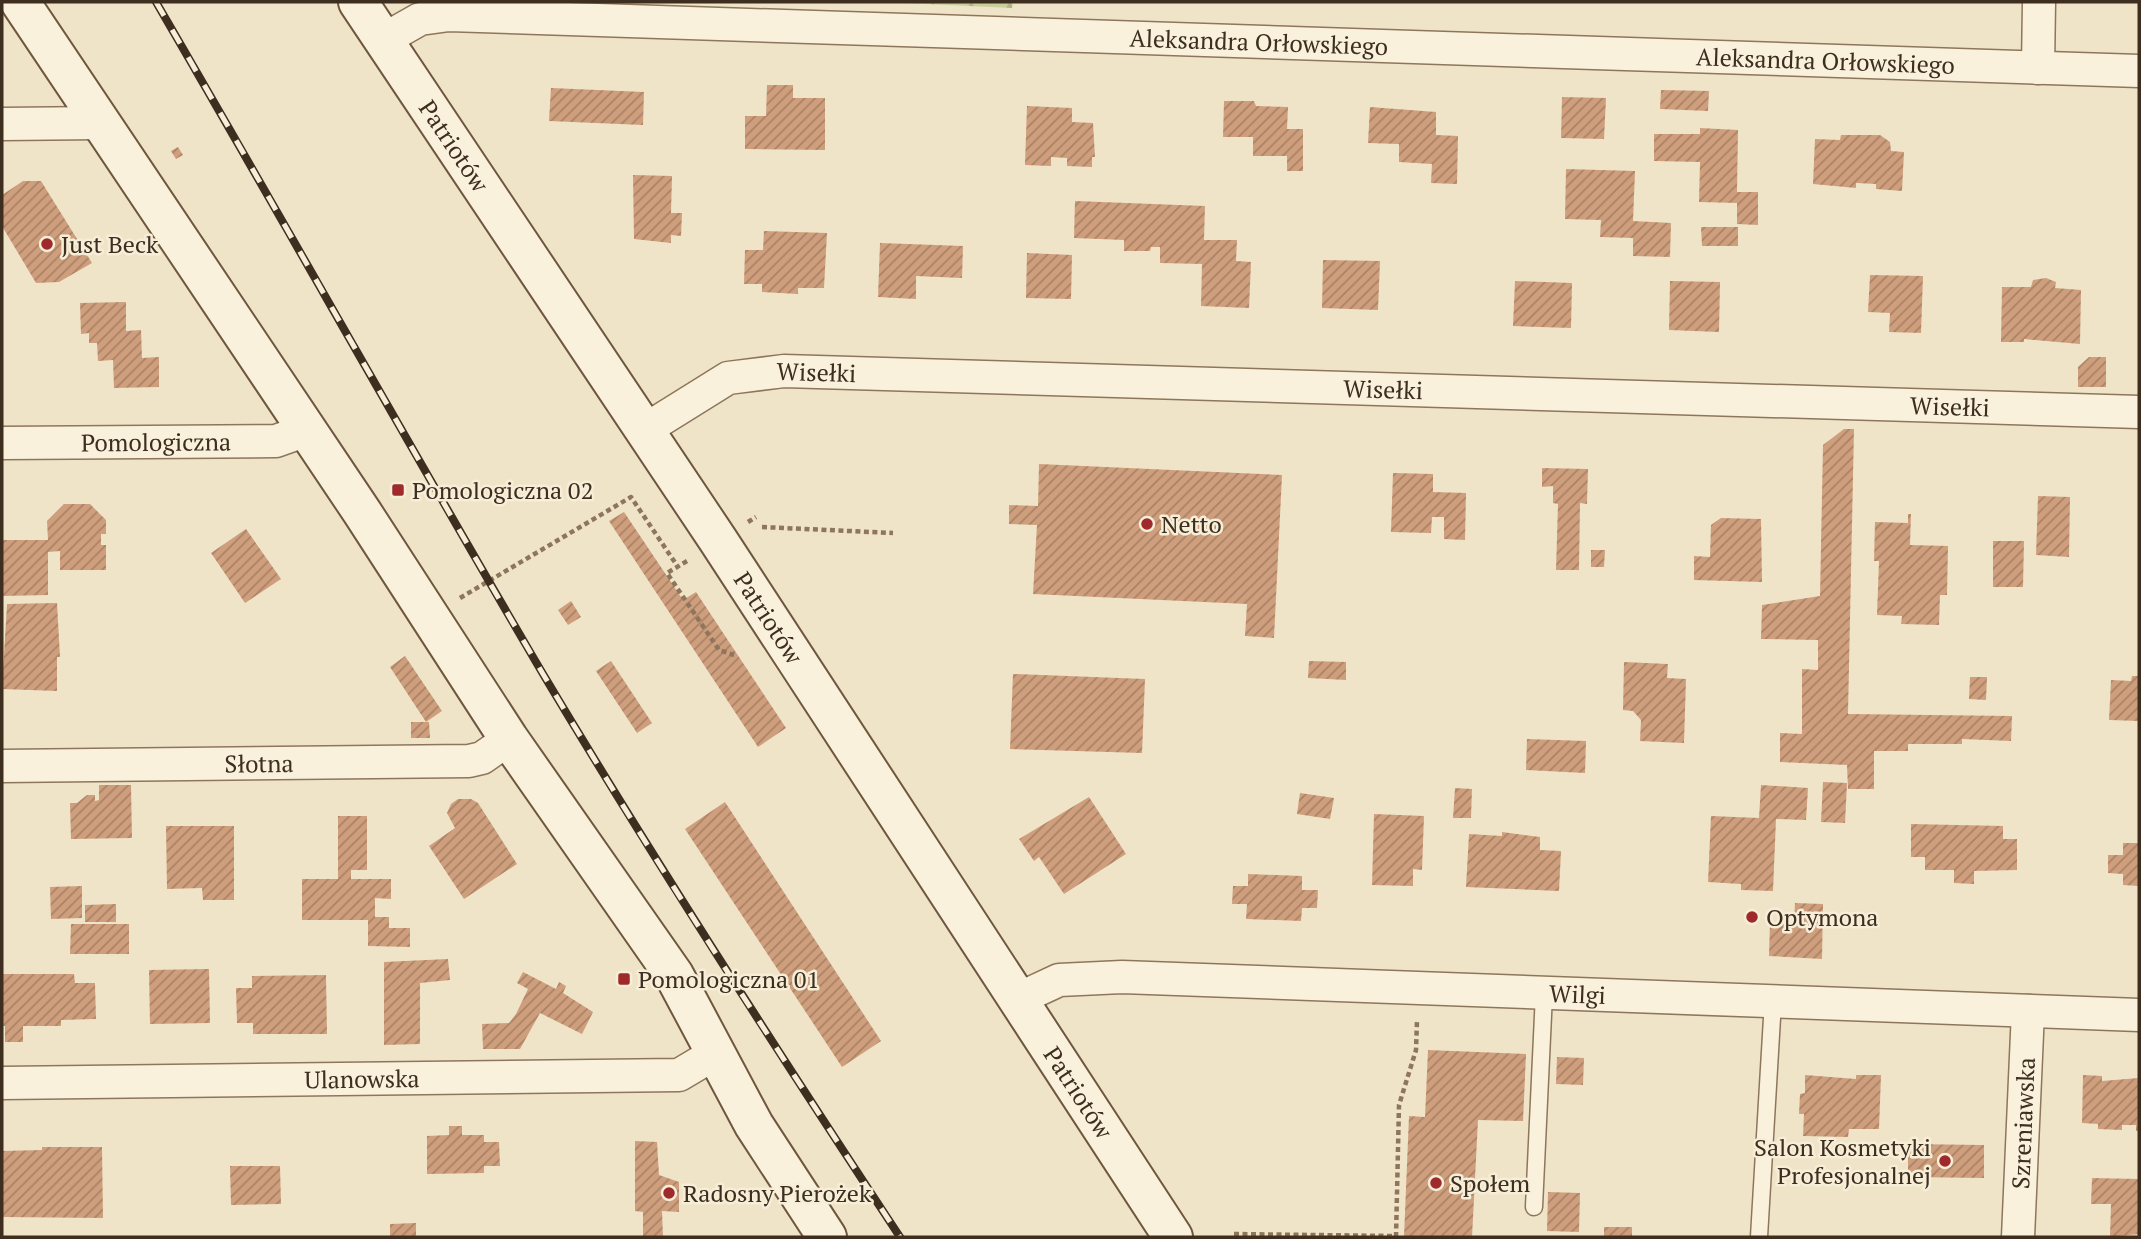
<svg xmlns="http://www.w3.org/2000/svg" width="2141" height="1239" viewBox="0 0 2141 1239" font-family="'PT Serif',serif">
<defs>
<pattern id="forest-firs" width="22" height="20" patternUnits="userSpaceOnUse" patternTransform="scale(1.75)"><rect width="22" height="20" fill="#c9cf9b"/><path d="M5 1l3.5 6h-7zM16 11l3.5 6h-7z" fill="#aeb285"/></pattern>
<pattern id="building-hatch" width="6" height="6" patternUnits="userSpaceOnUse" patternTransform="scale(1.75)"><rect width="6" height="6" fill="#cf9f7d"/><path d="M-1 1l2-2M0 6l6-6M5 7l2-2" fill="none" stroke="#a98266"/></pattern>
</defs>
<rect width="100%" height="100%" fill="#f0e4c8"/>
<path fill="url(#forest-firs)" d="M 882,2 L 1013,2 L 1012,8 Z"/>
<path fill="url(#building-hatch)" d="M 767,85 L 793,85 L 793,98 L 825,98 L 825,150 L 745,149 L 745,116 L 766,116 Z
M 551,88 L 644,92 L 643,125 L 549,121 Z
M 1661,90 L 1709,91 L 1708,111 L 1660,109 Z
M 1562,97 L 1606,98 L 1604,139 L 1561,138 Z
M 1224,101 L 1254,101 L 1256,106 L 1288,107 L 1287,129 L 1303,129 L 1303,171 L 1287,171 L 1287,156 L 1253,156 L 1253,137 L 1223,137 Z
M 1027,106 L 1072,108 L 1072,122 L 1093,123 L 1095,157 L 1092,157 L 1092,167 L 1067,166 L 1067,158 L 1051,157 L 1051,166 L 1025,165 Z
M 1370,107 L 1436,112 L 1436,135 L 1458,136 L 1457,184 L 1431,183 L 1432,164 L 1399,162 L 1399,144 L 1368,143 Z
M 1700,128 L 1738,130 L 1737,192 L 1758,192 L 1758,225 L 1737,224 L 1737,203 L 1699,202 L 1700,162 L 1654,161 L 1654,134 L 1700,134 Z
M 1841,135 L 1880,135 L 1890,142 L 1891,151 L 1904,152 L 1902,191 L 1876,189 L 1876,184 L 1856,183 L 1856,188 L 1813,184 L 1815,139 L 1840,140 Z
M 178,147 L 183,155 L 176,159 L 171,151 Z
M 1566,169 L 1635,171 L 1633,221 L 1671,223 L 1670,257 L 1633,256 L 1633,238 L 1600,237 L 1601,220 L 1565,219 Z
M 633,175 L 672,176 L 671,213 L 682,213 L 681,236 L 671,235 L 671,243 L 634,239 Z
M 23,181 L 41,181 L 92,263 L 59,282 L 36,283 L 2,226 L 2,195 Z
M 1075,201 L 1205,206 L 1204,240 L 1237,240 L 1236,261 L 1251,262 L 1249,308 L 1201,306 L 1202,264 L 1160,263 L 1160,247 L 1151,247 L 1150,251 L 1124,251 L 1124,240 L 1074,238 Z
M 1701,227 L 1738,227 L 1738,246 L 1702,246 Z
M 764,231 L 827,233 L 824,288 L 798,288 L 798,294 L 762,292 L 762,284 L 744,284 L 745,250 L 763,250 Z
M 880,243 L 963,246 L 962,278 L 916,276 L 916,299 L 878,297 Z
M 1027,253 L 1072,255 L 1071,299 L 1026,298 Z
M 1323,260 L 1380,261 L 1378,310 L 1322,308 Z
M 1870,275 L 1923,276 L 1921,333 L 1889,332 L 1890,313 L 1868,312 Z
M 2046,278 L 2056,282 L 2055,288 L 2081,290 L 2080,344 L 2024,339 L 2024,342 L 2001,342 L 2002,287 L 2031,287 L 2033,280 Z
M 1515,281 L 1572,283 L 1571,328 L 1513,326 Z
M 1670,281 L 1720,282 L 1719,332 L 1669,330 Z
M 126,302 L 126,331 L 141,330 L 142,358 L 159,357 L 159,387 L 114,388 L 113,360 L 98,361 L 97,343 L 89,343 L 89,333 L 81,334 L 80,303 Z
M 2089,357 L 2106,357 L 2106,387 L 2078,387 L 2078,367 Z
M 1844,429 L 1854,429 L 1848,714 L 2012,716 L 2011,741 L 1962,739 L 1962,744 L 1908,744 L 1908,751 L 1874,751 L 1874,789 L 1848,789 L 1847,765 L 1780,762 L 1780,733 L 1802,734 L 1802,669 L 1818,670 L 1818,640 L 1761,639 L 1762,605 L 1820,596 L 1823,445 Z
M 1039,464 L 1282,475 L 1274,638 L 1245,636 L 1247,604 L 1033,594 L 1037,525 L 1009,524 L 1009,505 L 1038,506 Z
M 1542,468 L 1588,469 L 1587,504 L 1580,503 L 1579,570 L 1556,570 L 1558,504 L 1553,503 L 1553,486 L 1542,487 Z
M 1393,473 L 1433,474 L 1433,492 L 1466,493 L 1465,540 L 1444,539 L 1444,517 L 1432,517 L 1431,533 L 1391,532 Z
M 2038,496 L 2070,497 L 2069,557 L 2036,555 Z
M 64,504 L 90,504 L 106,520 L 106,534 L 101,534 L 101,545 L 106,545 L 106,570 L 60,570 L 60,551 L 48,552 L 48,595 L 2,596 L 2,540 L 48,540 L 47,521 Z
M 624,512 L 683,600 L 696,592 L 786,728 L 758,747 L 609,521 Z
M 1908,514 L 1911,514 L 1910,545 L 1948,546 L 1947,595 L 1940,595 L 1939,625 L 1901,624 L 1902,616 L 1877,615 L 1879,561 L 1874,561 L 1875,522 L 1908,523 Z
M 1721,518 L 1761,519 L 1762,582 L 1694,580 L 1694,556 L 1710,557 L 1711,525 Z
M 246,529 L 281,579 L 245,603 L 211,553 Z
M 1993,541 L 2024,541 L 2023,587 L 1993,587 Z
M 1591,550 L 1605,550 L 1604,567 L 1591,567 Z
M 571,601 L 581,617 L 568,625 L 558,610 Z
M 57,603 L 60,657 L 57,657 L 57,691 L 2,689 L 7,604 Z
M 405,656 L 442,711 L 426,722 L 390,667 Z
M 611,661 L 652,723 L 637,733 L 596,671 Z
M 1309,661 L 1346,662 L 1346,680 L 1308,678 Z
M 1624,662 L 1668,664 L 1667,678 L 1686,679 L 1684,743 L 1640,741 L 1641,720 L 1633,711 L 1623,710 Z
M 1013,674 L 1145,679 L 1142,753 L 1010,749 Z
M 2132,676 L 2139,676 L 2139,721 L 2109,720 L 2111,680 L 2131,681 Z
M 1970,677 L 1987,677 L 1986,700 L 1969,699 Z
M 411,722 L 429,722 L 430,738 L 411,738 Z
M 1527,739 L 1586,741 L 1585,773 L 1526,770 Z
M 1823,782 L 1847,783 L 1845,823 L 1821,822 Z
M 99,785 L 131,785 L 132,838 L 71,839 L 70,803 L 77,803 L 87,795 L 95,795 L 95,801 L 99,800 Z
M 1761,785 L 1808,788 L 1806,820 L 1776,819 L 1773,891 L 1741,890 L 1741,884 L 1708,882 L 1711,816 L 1759,818 Z
M 1455,788 L 1472,789 L 1471,818 L 1453,818 Z
M 1300,793 L 1334,798 L 1330,819 L 1297,814 Z
M 1089,797 L 1126,854 L 1064,894 L 1039,857 L 1034,861 L 1019,839 Z
M 458,799 L 471,799 L 478,803 L 517,864 L 464,899 L 429,846 L 455,828 L 447,813 L 451,804 Z
M 725,802 L 881,1041 L 842,1067 L 685,829 Z
M 1374,814 L 1424,816 L 1422,870 L 1413,869 L 1413,886 L 1372,885 Z
M 338,816 L 367,816 L 367,870 L 351,870 L 351,879 L 391,879 L 391,899 L 375,898 L 375,917 L 389,917 L 389,928 L 410,928 L 410,947 L 368,946 L 368,920 L 302,920 L 302,879 L 338,879 Z
M 1911,824 L 2003,826 L 2003,839 L 2017,839 L 2017,870 L 1974,871 L 1974,884 L 1954,883 L 1954,870 L 1925,870 L 1925,857 L 1911,857 Z
M 166,826 L 234,826 L 234,900 L 203,900 L 202,888 L 167,889 Z
M 1502,832 L 1540,837 L 1540,850 L 1561,851 L 1559,891 L 1466,887 L 1469,834 L 1502,836 Z
M 2123,843 L 2139,843 L 2139,886 L 2123,885 L 2123,874 L 2108,873 L 2108,855 L 2123,855 Z
M 1248,874 L 1302,876 L 1302,890 L 1318,890 L 1317,908 L 1302,908 L 1301,921 L 1246,919 L 1247,904 L 1232,904 L 1233,886 L 1248,886 Z
M 82,886 L 82,918 L 51,919 L 50,887 Z
M 1795,903 L 1823,904 L 1822,959 L 1769,956 L 1770,923 L 1794,924 Z
M 116,904 L 116,922 L 85,922 L 85,905 Z
M 71,924 L 129,924 L 129,954 L 70,954 Z
M 448,959 L 450,980 L 420,983 L 420,1044 L 384,1045 L 384,962 Z
M 209,969 L 210,1023 L 150,1024 L 149,970 Z
M 523,972 L 556,989 L 559,982 L 566,986 L 563,993 L 593,1012 L 582,1034 L 540,1013 L 520,1049 L 483,1049 L 482,1024 L 509,1023 L 516,1014 L 528,989 L 517,983 Z
M 2,974 L 74,974 L 75,983 L 95,983 L 96,1019 L 61,1020 L 61,1026 L 23,1026 L 23,1042 L 5,1042 L 5,1026 L 2,1026 Z
M 326,975 L 327,1034 L 253,1034 L 253,1023 L 237,1023 L 236,988 L 252,988 L 252,976 Z
M 1428,1050 L 1526,1054 L 1523,1121 L 1478,1120 L 1472,1237 L 1404,1237 L 1409,1116 L 1425,1117 Z
M 1557,1057 L 1584,1058 L 1583,1085 L 1556,1084 Z
M 1805,1075 L 1856,1079 L 1856,1075 L 1881,1075 L 1879,1129 L 1849,1129 L 1848,1137 L 1803,1136 L 1804,1114 L 1799,1114 L 1800,1094 L 1805,1093 Z
M 2083,1075 L 2102,1076 L 2102,1081 L 2139,1078 L 2139,1131 L 2136,1131 L 2136,1125 L 2122,1125 L 2122,1130 L 2098,1129 L 2098,1124 L 2082,1123 Z
M 449,1126 L 462,1126 L 462,1135 L 484,1135 L 484,1142 L 499,1142 L 500,1166 L 484,1166 L 484,1173 L 427,1174 L 427,1136 L 449,1135 Z
M 635,1141 L 657,1142 L 659,1175 L 679,1182 L 679,1212 L 662,1211 L 663,1237 L 643,1237 L 643,1212 L 635,1211 Z
M 1908,1144 L 1984,1145 L 1984,1178 L 1908,1177 Z
M 42,1147 L 102,1147 L 103,1218 L 3,1217 L 2,1151 L 42,1150 Z
M 230,1166 L 280,1166 L 281,1204 L 231,1205 Z
M 2092,1178 L 2139,1179 L 2139,1234 L 2110,1237 L 2111,1204 L 2091,1204 Z
M 1548,1192 L 1580,1193 L 1579,1232 L 1547,1231 Z
M 416,1223 L 416,1237 L 390,1237 L 390,1224 Z
M 1604,1227 L 1632,1227 L 1632,1237 L 1604,1237 Z"/>
<g fill="none" stroke-linecap="round" stroke-linejoin="round">
<g stroke="#8d765c" stroke-width="19">
<path id="service" d="M 1534,1207 L 1544,994
M 1759,1237 L 1773,1001"/>
</g>
<g stroke="#8d765c" stroke-width="35">
<g id="minor">
<path id="s1" d="M 383,40 L 420,19 L 449,15 L 2139,71"/>
<path d="M 2038,68 L 2039,2"/>
<path d="M 2,124 L 101,123"/>
<path id="s2" d="M 643,431 L 728,378 L 784,371 L 2139,412"/>
<path id="s3" d="M 2,443 L 276,441 L 307,430"/>
<path id="s4" d="M 2,766 L 469,761 L 482,758 L 509,739"/>
<path id="s5" d="M 1018,999 L 1059,980 L 1122,977 L 2139,1015"/>
<path id="s6" d="M 2,1083 L 679,1075 L 716,1053"/>
<path id="s7" d="M 2018,1237 L 2028,1011"/>
</g>
</g>
<g stroke="#6f573f" stroke-width="42">
<g id="secondary">
<path d="M 20,2 L 362,512 L 509,739 L 674,975 L 754,1125 L 827,1237"/>
<path id="s8" d="M 358,2 L 718,540 L 1173,1237"/>
</g>
</g>
<path stroke="#8d765c" stroke-width="4.5" stroke-dasharray="5 3.5" stroke-linecap="butt" d="M 748,522 L 756,517
M 762,527 L 893,533
M 687,561 L 667,573 L 719,650 L 734,655
M 460,598 L 631,497 L 678,567
M 1234,1234 L 1396,1236
M 1396,1237 L 1399,1105 L 1416,1050 L 1417,1020"/>
<use href="#service" stroke="#faf1dc" stroke-width="16"/>
<use href="#minor" stroke="#faf1dc" stroke-width="32"/>
<use href="#secondary" stroke="#faf1dc" stroke-width="38"/>
<g stroke="#3d2e20" stroke-width="8">
<path id="rail" d="M 156,2 C 286,225 412,451 543,674 C 657,865 778,1052 900,1237"/>
</g>
<use href="#rail" stroke="#f7eed8" stroke-width="5" stroke-dasharray="16" stroke-linecap="butt"/>
</g>
<g fill="#9e2a2b" stroke="#f7eed8" stroke-width="2.5">
<circle cx="47" cy="244" r="7"/>
<rect x="391" y="483" width="14" height="14" rx="3.5"/>
<circle cx="1147" cy="524" r="7"/>
<circle cx="1752" cy="917" r="7"/>
<rect x="617" y="972" width="14" height="14" rx="3.5"/>
<circle cx="1945" cy="1161" r="7"/>
<circle cx="1436" cy="1183" r="7"/>
<circle cx="669" cy="1193" r="7"/>
</g>
<g text-anchor="middle" dominant-baseline="central" stroke-width="5" stroke-linejoin="round" paint-order="stroke">
<g font-size="24" fill="#3d2e20" stroke="#f7eed8">
<text stroke="none"><textPath href="#s1" startOffset="882">Aleksandra Orłowskiego</textPath></text>
<text stroke="none"><textPath href="#s1" startOffset="1449">Aleksandra Orłowskiego</textPath></text>
<text stroke="none"><textPath href="#s8" startOffset="173">Patriotów</textPath></text>
<text stroke="none"><textPath href="#s2" startOffset="189">Wisełki</textPath></text>
<text stroke="none"><textPath href="#s2" startOffset="756">Wisełki</textPath></text>
<text stroke="none"><textPath href="#s2" startOffset="1323">Wisełki</textPath></text>
<text stroke="none"><textPath href="#s3" startOffset="154">Pomologiczna</textPath></text>
<text stroke="none"><textPath href="#s8" startOffset="740">Patriotów</textPath></text>
<text stroke="none"><textPath href="#s4" startOffset="257">Słotna</textPath></text>
<text stroke="none"><textPath href="#s5" startOffset="564">Wilgi</textPath></text>
<text stroke="none"><textPath href="#s6" startOffset="360">Ulanowska</textPath></text>
<text stroke="none"><textPath href="#s8" startOffset="1307">Patriotów</textPath></text>
<text stroke="none"><textPath href="#s7" startOffset="114">Szreniawska</textPath></text>
</g>
<g font-size="24" fill="#3d2e20" stroke="#f7eed8" text-anchor="start">
<text x="61" y="244">Just Beck</text>
<text x="412" y="490">Pomologiczna 02</text>
<text x="1161" y="524">Netto</text>
<text x="1766" y="917">Optymona</text>
<text x="638" y="979">Pomologiczna 01</text>
<text x="1931" y="1147" text-anchor="end">Salon Kosmetyki<tspan x="1931" dy="28">Profesjonalnej</tspan></text>
<text x="1450" y="1183">Społem</text>
<text x="683" y="1193">Radosny Pierożek</text>
</g>
</g>
<rect width="2141" height="1239" fill="none" stroke="#3d2e20" stroke-width="7"/>
</svg>
